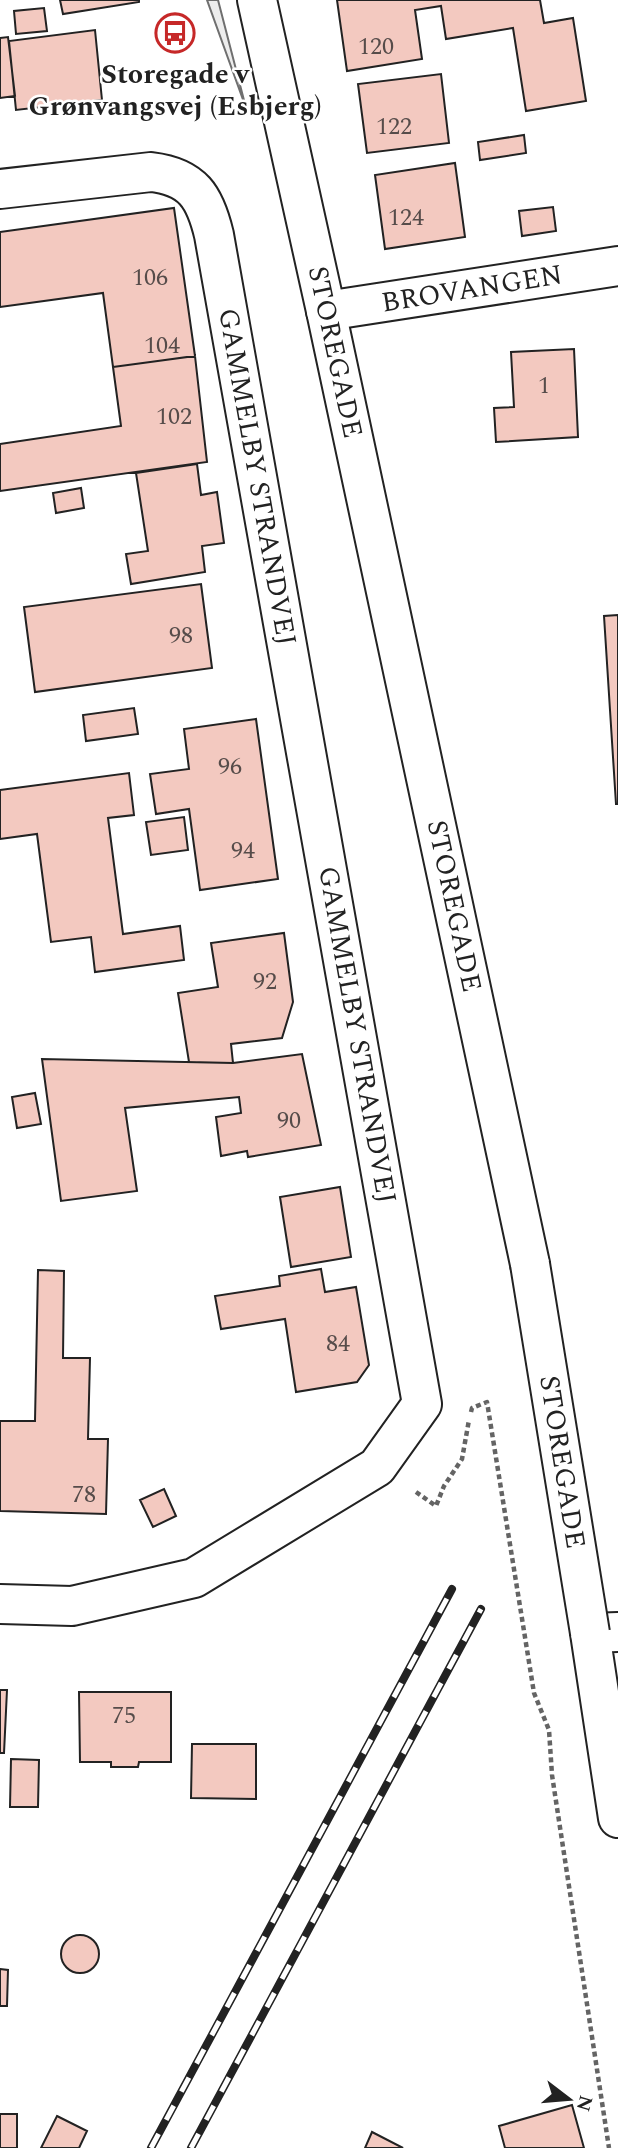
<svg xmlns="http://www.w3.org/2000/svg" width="618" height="2148" viewBox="0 0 618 2148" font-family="Spectral,serif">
<rect width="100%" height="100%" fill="#fff"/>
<path fill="#ededed" stroke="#6f6f6f" stroke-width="2" d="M 207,0 L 218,0 L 246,108 Z"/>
<path fill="#f3c9c0" stroke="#222" stroke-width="2" d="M 60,0 L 139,0 L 139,2 L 63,14 Z
M 337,0 L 540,0 L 544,23 L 573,18 L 586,101 L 526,111 L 513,28 L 446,39 L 441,6 L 415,10 L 422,59 L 347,71 Z
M 44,8 L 47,31 L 16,34 L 14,11 Z
M 95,30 L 102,100 L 16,110 L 9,41 Z
M 8,37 L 15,96 L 0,98 L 0,38 Z
M 441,74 L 449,143 L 367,153 L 358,84 Z
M 524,135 L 526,153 L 480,160 L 478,142 Z
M 455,163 L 465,237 L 385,249 L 375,175 Z
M 553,207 L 556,231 L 522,236 L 519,211 Z
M 174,208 L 195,356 L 113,367 L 103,293 L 0,307 L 0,232 Z
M 574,349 L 578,437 L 496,442 L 494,408 L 514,407 L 511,352 Z
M 195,356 L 207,462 L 0,491 L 0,444 L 121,426 L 113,367 Z
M 197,464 L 201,495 L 217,492 L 224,543 L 202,546 L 205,572 L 131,584 L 126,554 L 148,551 L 136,473 Z
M 81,488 L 84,508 L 56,513 L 53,493 Z
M 201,584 L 212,668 L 35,692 L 24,607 Z
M 618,615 L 618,804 L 616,804 L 604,616 Z
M 134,708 L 138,734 L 86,741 L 83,715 Z
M 256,719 L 278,879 L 200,890 L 189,809 L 156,814 L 150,774 L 189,769 L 184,729 Z
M 129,773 L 134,815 L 108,818 L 123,934 L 180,926 L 184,960 L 95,972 L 91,937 L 51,942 L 37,834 L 0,839 L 0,790 Z
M 184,817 L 188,850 L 151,855 L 146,822 Z
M 284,933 L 293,1002 L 282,1038 L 231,1044 L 233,1063 L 189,1062 L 178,993 L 218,987 L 211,943 Z
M 302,1054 L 321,1145 L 248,1157 L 247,1151 L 221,1156 L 216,1117 L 241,1113 L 239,1097 L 125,1108 L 137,1191 L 61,1201 L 42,1059 L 233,1063 Z
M 35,1093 L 41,1124 L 17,1128 L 12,1097 Z
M 340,1187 L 351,1257 L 291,1267 L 280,1197 Z
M 321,1269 L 325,1292 L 356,1287 L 369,1365 L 357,1382 L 296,1392 L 285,1319 L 221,1329 L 215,1296 L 280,1286 L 279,1276 Z
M 38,1270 L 64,1271 L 63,1358 L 90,1358 L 88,1439 L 108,1439 L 106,1514 L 0,1511 L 0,1421 L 35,1421 Z
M 164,1489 L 176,1516 L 153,1527 L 140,1500 Z
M 0,1690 L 7,1690 L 4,1753 L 0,1753 Z
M 79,1692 L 171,1692 L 171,1762 L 139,1762 L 138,1767 L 111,1767 L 111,1762 L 80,1762 Z
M 192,1744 L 256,1744 L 256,1799 L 191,1798 Z
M 11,1759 L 39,1760 L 38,1807 L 10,1807 Z
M61 1954a19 19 0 1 1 38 0a19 19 0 1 1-38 0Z
M 0,1969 L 8,1970 L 7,2006 L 0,2006 Z
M 572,2105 L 584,2148 L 505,2148 L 499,2126 Z
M 0,2114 L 17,2114 L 17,2148 L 0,2148 Z
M 57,2116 L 87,2131 L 79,2148 L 41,2148 Z
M 372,2132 L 403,2148 L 365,2148 Z"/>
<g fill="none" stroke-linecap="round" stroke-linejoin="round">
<g stroke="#222" stroke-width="42">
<path id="minor" d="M 0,189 L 151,172 C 193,177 205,197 214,235 L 422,1404 L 377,1467 L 194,1578 L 72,1606 L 0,1604
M 326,311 L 618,266"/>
</g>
<g stroke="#222" stroke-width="42">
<path id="tertiary" d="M 257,0 L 326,311 L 530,1264
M 618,1632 L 590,1633 L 618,1818"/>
</g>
<path stroke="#646464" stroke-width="4.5" stroke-dasharray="5 3.5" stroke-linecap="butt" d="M 471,1412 L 472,1408 L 487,1402 L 534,1693 L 549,1730 L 552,1775 L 609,2148
M 416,1492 L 436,1506 L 444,1486 L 462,1459 L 469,1420"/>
<use href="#minor" stroke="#fff" stroke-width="38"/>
<use href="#tertiary" stroke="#fff" stroke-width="38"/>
<g stroke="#222" stroke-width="8">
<path id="rail" d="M 151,2148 L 452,1589
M 191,2148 L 481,1609"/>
</g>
<use href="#rail" stroke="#fff" stroke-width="5" stroke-dasharray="16" stroke-linecap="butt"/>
<g stroke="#222" stroke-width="42" stroke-linecap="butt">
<path id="tertiary-bridge" d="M 530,1264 L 590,1633"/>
</g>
<use href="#tertiary-bridge" stroke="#fff" stroke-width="38"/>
</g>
<defs>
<g id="bus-ring" transform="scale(2.0125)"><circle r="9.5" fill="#fff" stroke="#c62828" stroke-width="1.5"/><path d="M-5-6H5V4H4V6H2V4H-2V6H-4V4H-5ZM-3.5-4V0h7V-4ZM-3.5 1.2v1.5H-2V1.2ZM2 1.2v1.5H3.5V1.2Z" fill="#c62828"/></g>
</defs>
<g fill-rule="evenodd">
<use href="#bus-ring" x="175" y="33"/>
</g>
<g text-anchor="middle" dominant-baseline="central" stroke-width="5" stroke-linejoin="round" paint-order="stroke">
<g font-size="24" fill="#564c4a">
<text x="376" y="47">120</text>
<text x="394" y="127">122</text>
<text x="406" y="218">124</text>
<text x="150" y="278">106</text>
<text x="162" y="346">104</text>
<text x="544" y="386">1</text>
<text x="174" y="417">102</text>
<text x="181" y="636">98</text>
<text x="230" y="767">96</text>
<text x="243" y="851">94</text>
<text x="265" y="982">92</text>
<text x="289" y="1121">90</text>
<text x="338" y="1344">84</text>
<text x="84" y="1495">78</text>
<text x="124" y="1716">75</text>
</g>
<g font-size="28" font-weight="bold" fill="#222" stroke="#fff">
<text x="175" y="74">Storegade v<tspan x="175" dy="32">Grønvangsvej (Esbjerg)</tspan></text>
</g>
<g font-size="28" fill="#222" stroke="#fff">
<text transform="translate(472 289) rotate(-9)">BROVANGEN</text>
<text transform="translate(335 352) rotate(78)">STOREGADE</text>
<text transform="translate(257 477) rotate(80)">GAMMELBY STRANDVEJ</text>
<text transform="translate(454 906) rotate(78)">STOREGADE</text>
<text transform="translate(357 1035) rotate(80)">GAMMELBY STRANDVEJ</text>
<text transform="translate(562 1462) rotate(81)">STOREGADE</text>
</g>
</g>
<g transform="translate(569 2099) rotate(106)" stroke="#ffffff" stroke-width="5" paint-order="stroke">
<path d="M0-5L12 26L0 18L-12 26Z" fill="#222222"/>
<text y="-10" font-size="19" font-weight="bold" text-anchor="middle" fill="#222222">N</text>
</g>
</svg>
